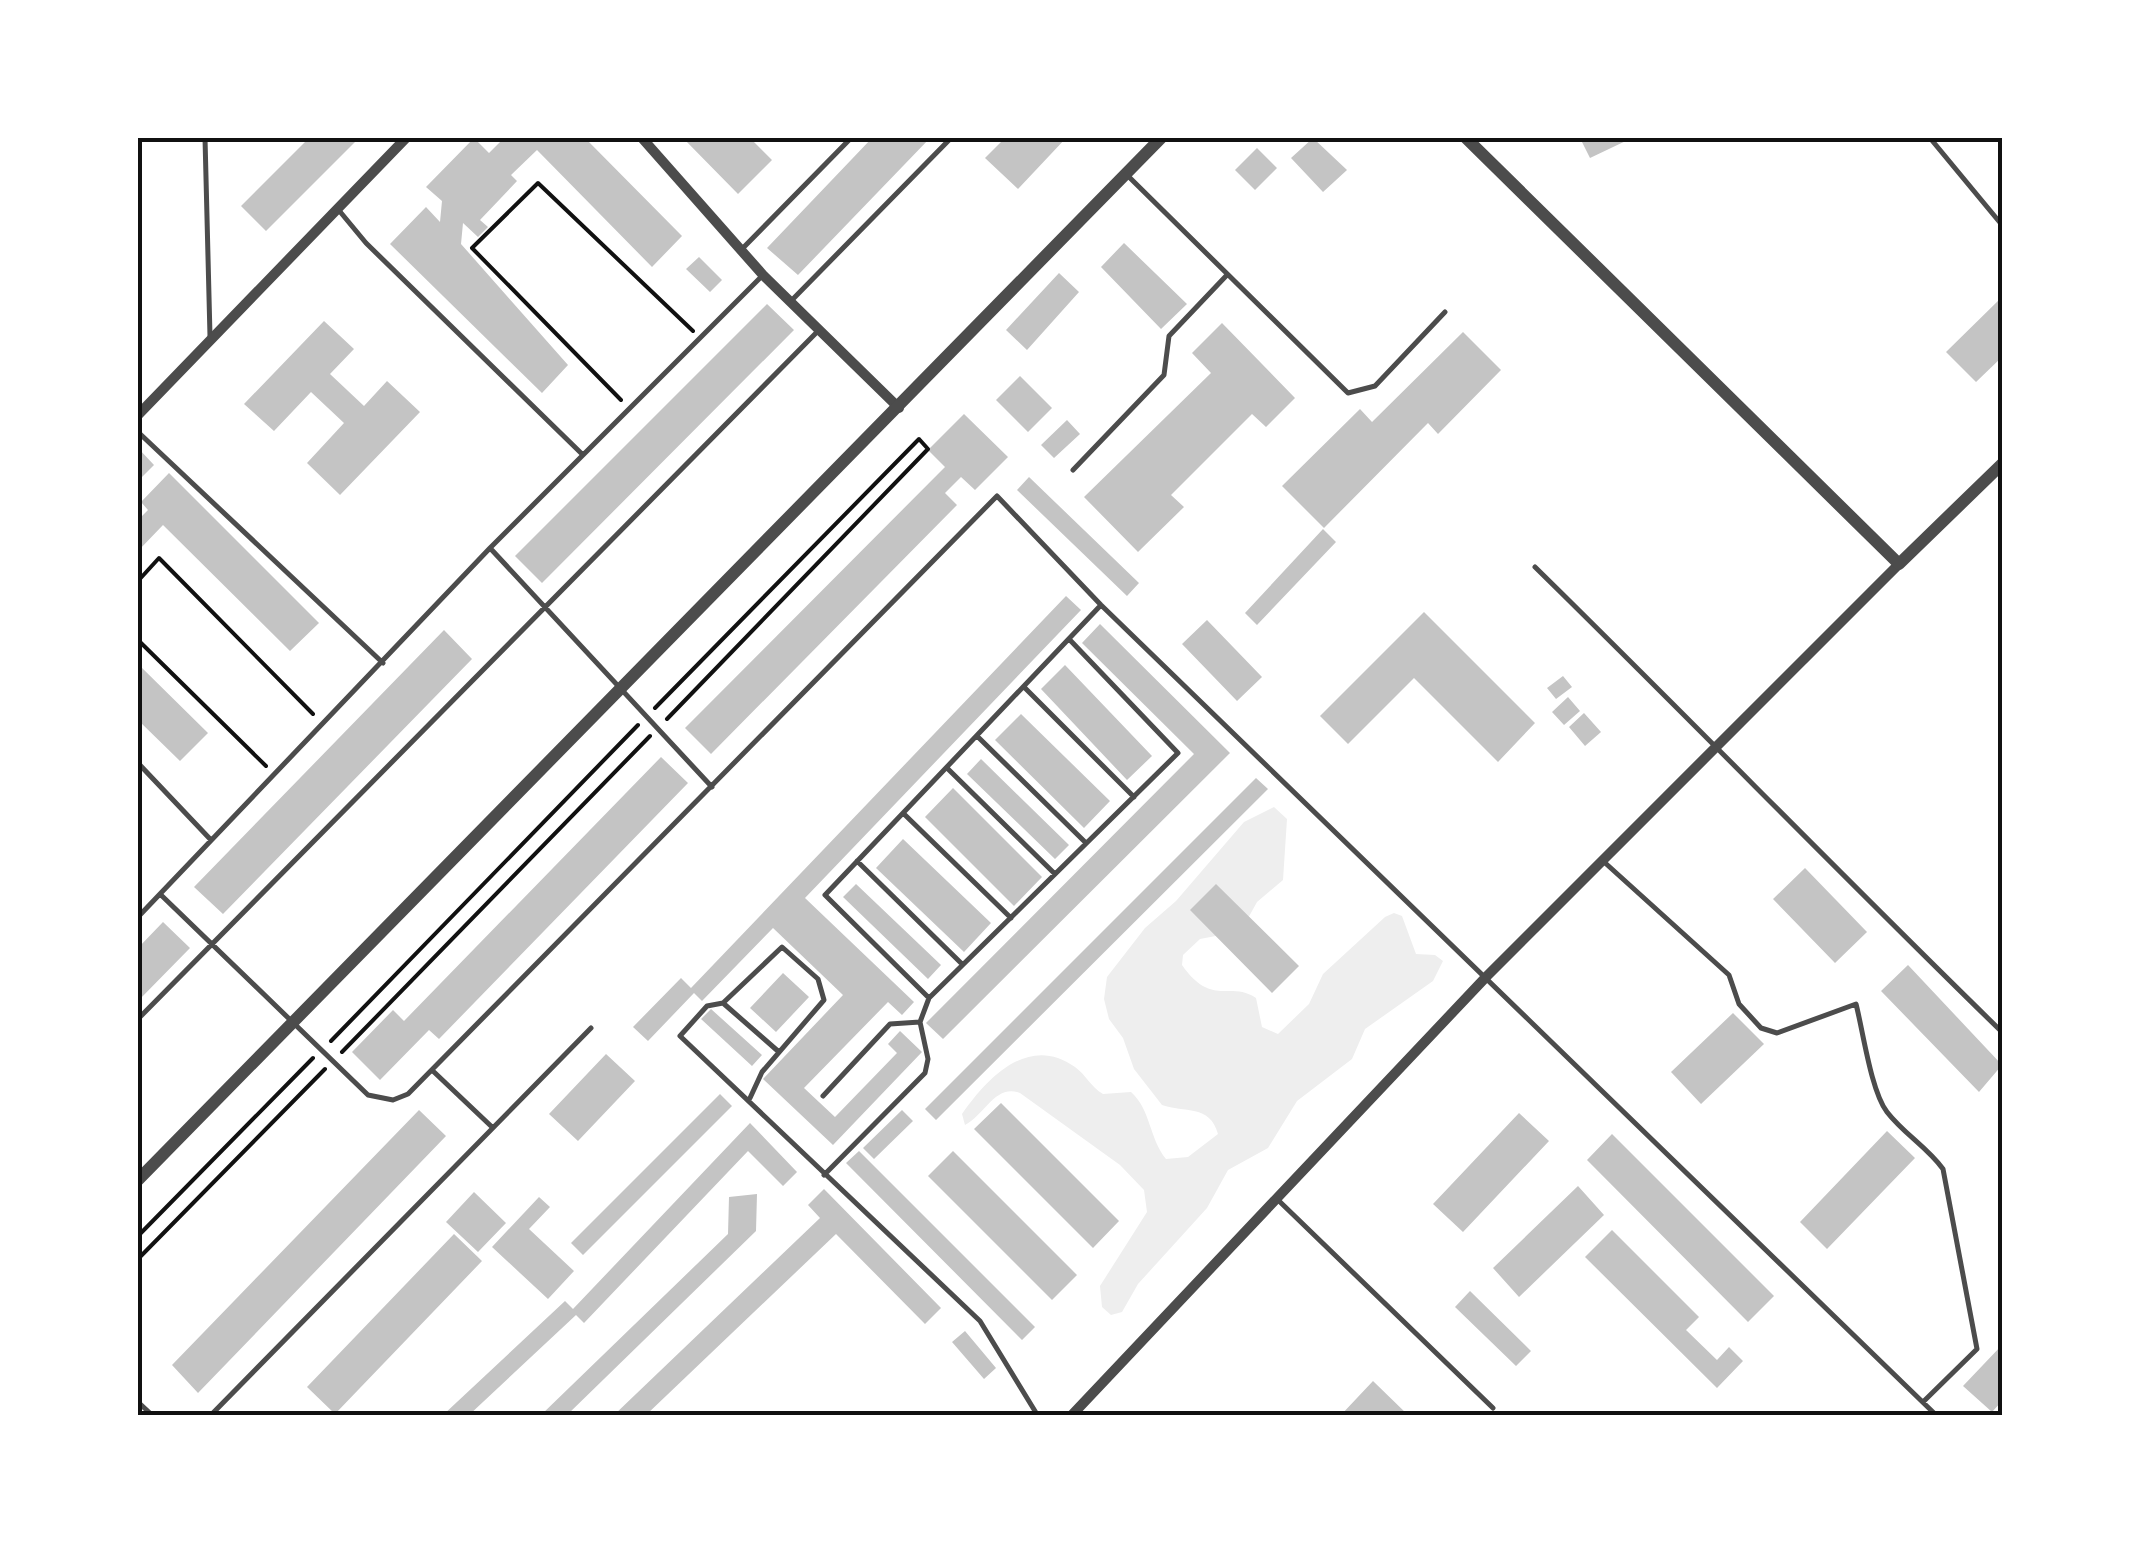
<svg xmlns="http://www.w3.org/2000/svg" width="2140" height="1553" viewBox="0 0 2140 1553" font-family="'Source Serif 4',serif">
<rect width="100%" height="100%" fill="#fff"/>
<path fill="#eee" d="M 1274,807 L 1287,819 L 1283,880 L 1257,902 L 1247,920 L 1226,934 L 1200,939 L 1183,955 L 1182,965 C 1212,1008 1230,980 1256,998 L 1262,1027 L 1278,1034 L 1309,1004 L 1323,974 L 1385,917 L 1394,913 L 1402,916 L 1416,954 L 1435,955 L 1443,961 L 1433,981 L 1365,1029 L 1352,1059 L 1297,1101 L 1268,1148 L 1228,1170 L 1207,1208 L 1138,1284 L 1122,1312 L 1111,1315 L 1102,1307 L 1100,1286 L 1147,1212 L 1144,1190 L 1120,1165 L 1020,1093 C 995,1084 986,1114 965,1125 L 962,1114 C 988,1077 1029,1034 1075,1067 C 1086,1075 1091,1087 1103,1094 L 1131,1092 C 1151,1110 1149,1138 1166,1159 L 1188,1157 L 1218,1134 C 1210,1104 1184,1113 1162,1105 L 1134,1069 L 1123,1038 L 1109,1019 L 1104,999 L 1107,977 L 1145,928 L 1176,901 L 1244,822 Z"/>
<path fill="#c4c4c4" d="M 309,138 L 359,138 L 266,231 L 241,206 Z
M 474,138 L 489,153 L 504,138 L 585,138 L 682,236 L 652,267 L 537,150 L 511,175 L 517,181 L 480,220 L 488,227 L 478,237 L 463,223 L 461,244 L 568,365 L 542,393 L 390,244 L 426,207 L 440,222 L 442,201 L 426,187 Z
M 683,138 L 750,138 L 772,160 L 738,194 Z
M 872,138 L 930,138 L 798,275 L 767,248 Z
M 1005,138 L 1066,138 L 1018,189 L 985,158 Z
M 1313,138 L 1347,170 L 1323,192 L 1291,158 Z
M 1580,138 L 1632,138 L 1590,158 Z
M 1257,148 L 1277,168 L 1255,190 L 1235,170 Z
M 1124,243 L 1187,304 L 1161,329 L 1101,267 Z
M 699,257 L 722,280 L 710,292 L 686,269 Z
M 1059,273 L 1079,292 L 1027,350 L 1006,330 Z
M 2002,297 L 2002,357 L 1976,382 L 1946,352 Z
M 767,304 L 794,330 L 542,583 L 515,556 Z
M 324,321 L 354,349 L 330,374 L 364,406 L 387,381 L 420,412 L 340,495 L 307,463 L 344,423 L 311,392 L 274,431 L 244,404 Z
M 1222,323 L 1295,398 L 1266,427 L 1252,414 L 1171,495 L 1184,507 L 1138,552 L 1084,497 L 1211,373 L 1192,353 Z
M 1463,332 L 1501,370 L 1438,434 L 1428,423 L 1324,528 L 1282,486 L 1360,409 L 1372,422 Z
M 1020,376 L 1052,408 L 1028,432 L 996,400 Z
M 964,414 L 1008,457 L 975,490 L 961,477 L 945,493 L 957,505 L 711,754 L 685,728 L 945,467 L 928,450 Z
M 1067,420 L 1080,434 L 1054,458 L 1041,445 Z
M 138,448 L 154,465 L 138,481 Z
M 169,473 L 319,623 L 290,651 L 163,525 L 138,551 L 138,520 L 148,510 L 141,502 Z
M 1029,477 L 1139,583 L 1127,596 L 1017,490 Z
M 1323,529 L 1336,542 L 1257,625 L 1245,613 Z
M 1066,596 L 1081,610 L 805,898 L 914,1002 L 902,1015 L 888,1002 L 804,1088 L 835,1117 L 897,1053 L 888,1044 L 900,1031 L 922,1052 L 833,1145 L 763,1079 L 843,995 L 773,928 L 702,1001 L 694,993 L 648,1041 L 633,1027 L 681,978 L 691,988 Z
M 1424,612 L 1535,723 L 1498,762 L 1414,678 L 1348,744 L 1320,716 Z
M 1207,620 L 1262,677 L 1237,701 L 1182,644 Z
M 1100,624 L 1230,753 L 943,1039 L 926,1023 L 1194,754 L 1082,643 Z
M 444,630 L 472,659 L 223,914 L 194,887 Z
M 138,664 L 208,733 L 180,761 L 138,720 Z
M 1065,665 L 1152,756 L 1127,780 L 1041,689 Z
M 1563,676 L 1572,687 L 1556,699 L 1547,688 Z
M 1568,697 L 1580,711 L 1564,725 L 1552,712 Z
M 1584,713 L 1601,732 L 1585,746 L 1569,727 Z
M 1021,714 L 1110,801 L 1084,828 L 995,740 Z
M 661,757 L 688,783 L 439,1039 L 429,1030 L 380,1080 L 352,1052 L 393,1010 L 404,1021 Z
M 981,759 L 1069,845 L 1055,859 L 967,774 Z
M 1256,778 L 1268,789 L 936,1120 L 925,1109 Z
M 953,788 L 1042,877 L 1014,906 L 925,817 Z
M 903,839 L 991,923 L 964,952 L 876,868 Z
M 1805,868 L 1867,932 L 1835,963 L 1773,899 Z
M 856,884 L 941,965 L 928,979 L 843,897 Z
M 1216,884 L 1299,966 L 1272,993 L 1190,910 Z
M 163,922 L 190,948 L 138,1001 L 138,948 Z
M 1908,965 L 2002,1065 L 1979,1092 L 1881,991 Z
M 783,973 L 809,997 L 776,1032 L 750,1008 Z
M 711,1009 L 762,1055 L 752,1066 L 701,1019 Z
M 1733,1013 L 1764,1044 L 1701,1104 L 1671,1072 Z
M 606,1054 L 635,1081 L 578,1141 L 549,1114 Z
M 720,1094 L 732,1106 L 583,1255 L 571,1243 Z
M 1001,1103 L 1119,1221 L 1093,1248 L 974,1129 Z
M 419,1110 L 446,1136 L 198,1393 L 172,1365 Z
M 902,1110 L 913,1121 L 874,1159 L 863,1148 Z
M 1519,1113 L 1549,1141 L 1463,1232 L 1433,1204 Z
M 750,1123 L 797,1172 L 783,1186 L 748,1151 L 584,1323 L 576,1315 L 468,1416 L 442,1416 L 565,1301 L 573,1309 Z
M 1887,1131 L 1915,1158 L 1827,1249 L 1800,1222 Z
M 1612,1134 L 1774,1296 L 1748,1322 L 1587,1160 Z
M 859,1151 L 1035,1327 L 1022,1340 L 846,1163 Z
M 953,1151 L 1077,1275 L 1052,1300 L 928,1176 Z
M 1578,1186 L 1604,1215 L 1519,1297 L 1493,1268 Z
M 824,1189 L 941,1308 L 925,1324 L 836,1234 L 645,1416 L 613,1416 L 820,1218 L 808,1205 Z
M 474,1192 L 506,1223 L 478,1252 L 446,1222 Z
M 757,1194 L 756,1231 L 566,1416 L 540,1416 L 728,1234 L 729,1197 Z
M 539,1197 L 550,1207 L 529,1229 L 574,1271 L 548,1299 L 492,1247 Z
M 1612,1230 L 1699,1317 L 1686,1330 L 1717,1360 L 1729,1347 L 1743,1361 L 1717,1388 L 1585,1257 Z
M 454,1234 L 482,1261 L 335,1414 L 307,1387 Z
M 1470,1291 L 1531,1351 L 1516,1366 L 1455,1307 Z
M 965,1331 L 996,1368 L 984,1379 L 952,1342 Z
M 2002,1345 L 2002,1401 L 1992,1412 L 1963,1386 Z
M 1373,1381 L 1409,1416 L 1340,1416 Z"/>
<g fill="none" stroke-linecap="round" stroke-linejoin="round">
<path stroke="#111" stroke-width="4" d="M 621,400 L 472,248 L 538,183 L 693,331
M 138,581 L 159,558 L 313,714
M 138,640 L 266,766
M 655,708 L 919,439 L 928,449 L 667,719
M 331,1041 L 638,725
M 342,1052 L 650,736
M 138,1236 L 313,1058
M 138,1259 L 325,1069"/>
<path stroke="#4c4c4c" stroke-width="5" d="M 205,138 L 210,336
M 1930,138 L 2002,225
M 1127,175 L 1348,393 L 1375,386 L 1445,312
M 337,208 L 366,243 L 582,454
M 741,250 L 851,138
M 792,300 L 951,138
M 138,432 L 383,663
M 1073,470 L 1164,375 L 1169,336 L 1226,276
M 490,548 L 712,787
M 1535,567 C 1692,721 1845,879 2002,1032
M 1024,687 L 1134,797
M 977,736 L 1085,842
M 138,763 L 211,840
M 947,768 L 1055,874
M 903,813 L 1011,918
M 857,861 L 962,964
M 1603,861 L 1729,975 L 1739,1004 L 1761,1028 L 1777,1033 L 1856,1004 C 1863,1031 1871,1091 1887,1112 C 1904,1134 1927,1147 1943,1169 L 1977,1349 L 1923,1402
M 160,894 L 368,1095 L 393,1100 L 408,1094 L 997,496 L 1101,605 L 1937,1416
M 138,917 L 490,548 L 763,275
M 929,998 L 825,895 L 1101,605
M 723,1003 L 779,1052
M 138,1019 L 817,332
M 434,1072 L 492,1127
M 823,1096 L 890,1024 L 920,1022
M 750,1098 L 762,1072 L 824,1000 L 818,979 L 782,947 L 723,1003 L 707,1006 L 680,1036 L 980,1321 L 1038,1416
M 824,1175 L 925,1073 L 928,1059 L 920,1022 L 929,998 L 1178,753 L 1069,639
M 1277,1199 L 1493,1408
M 138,1402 L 153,1416
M 210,1416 L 591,1028"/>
<path stroke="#4c4c4c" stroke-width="10" d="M 642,138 L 763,275 L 899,408
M 138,415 L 406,138
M 1071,1416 L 1486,977 L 1899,564"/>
<path stroke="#4c4c4c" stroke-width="12" d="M 1466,138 L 1899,564 L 2002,464
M 138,1180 L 1161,138"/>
</g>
<rect width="2140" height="1553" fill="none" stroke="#ffffff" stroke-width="280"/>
<rect x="140" y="140" width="1860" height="1273" fill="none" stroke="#111" stroke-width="4"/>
</svg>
